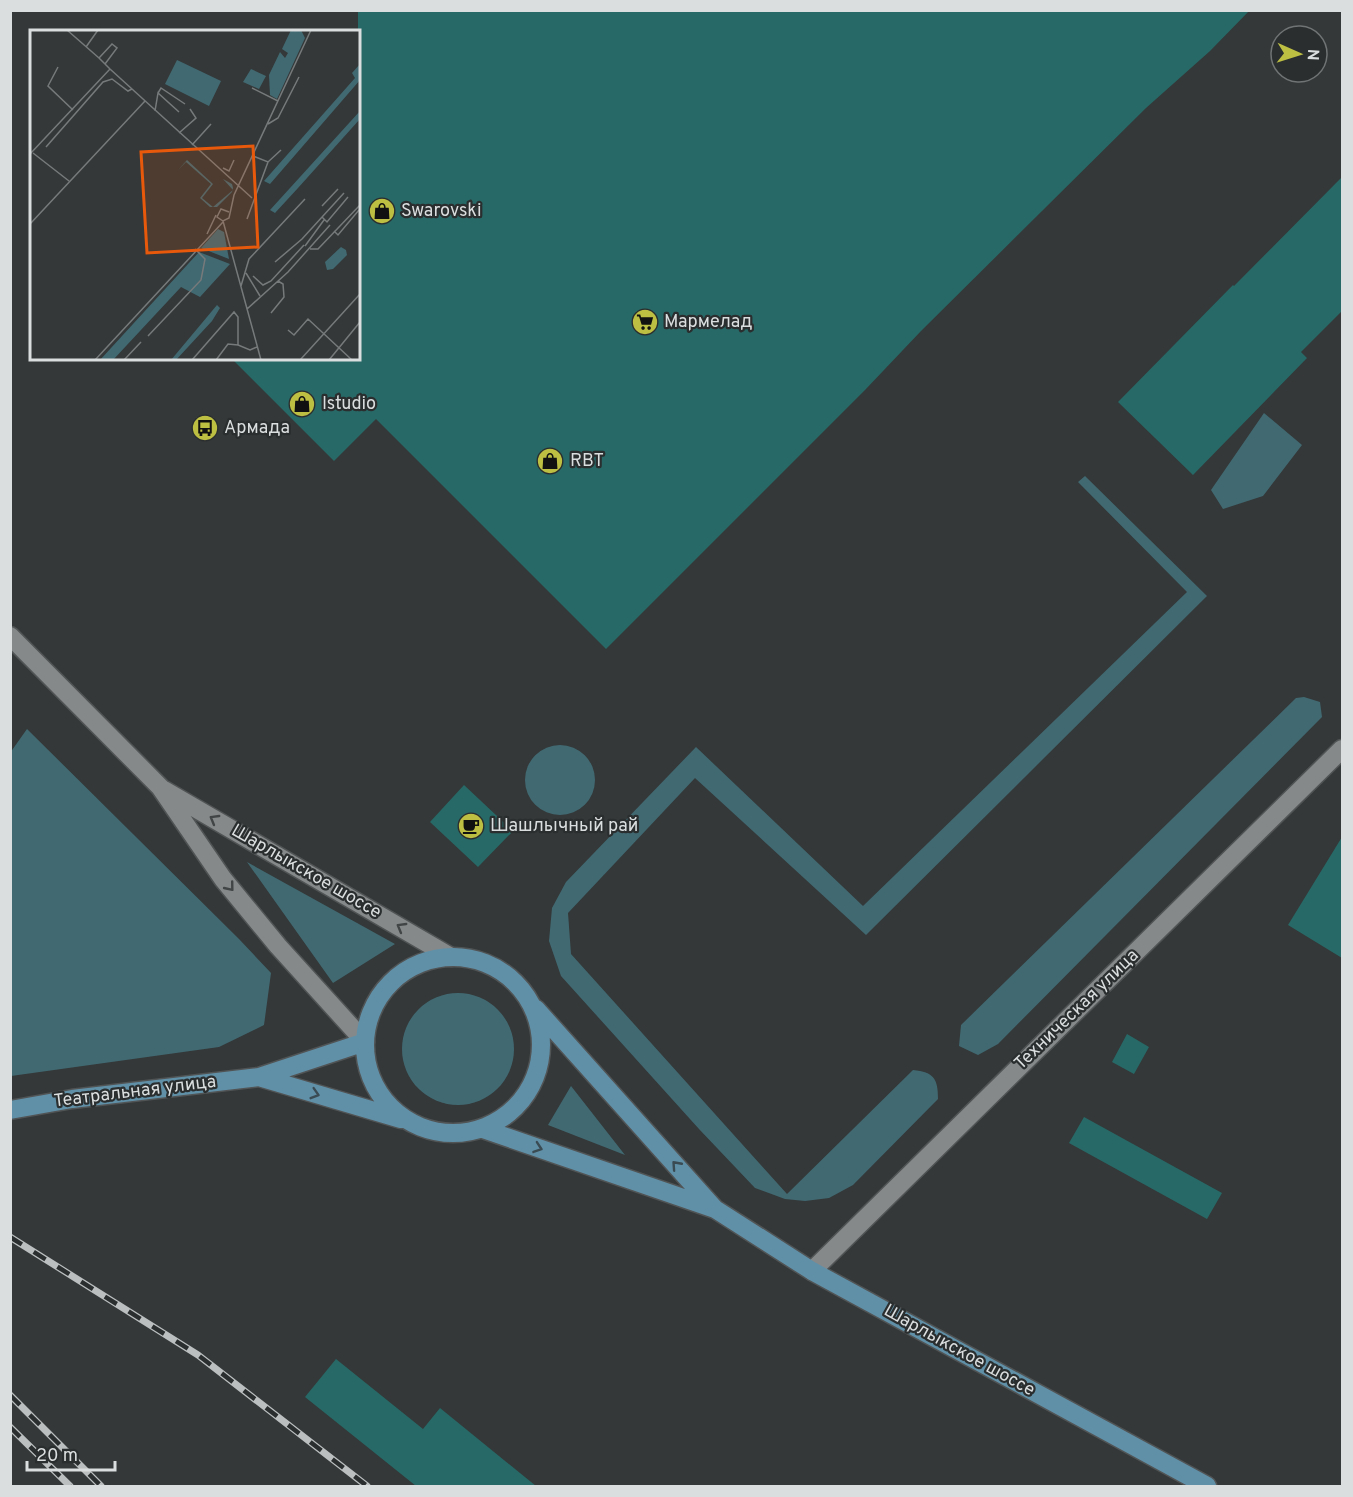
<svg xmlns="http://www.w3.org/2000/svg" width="1353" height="1497" viewBox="0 0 1353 1497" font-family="Overpass,sans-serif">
<rect width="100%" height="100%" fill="#343838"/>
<path fill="#416972" d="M 1264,413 L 1302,445 L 1263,496 L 1223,509 L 1211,490 Z
M 1085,476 L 1207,596 L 866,935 L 695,778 L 568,913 L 571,954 L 787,1194 L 913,1070 C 934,1072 938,1079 938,1099 L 853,1185 L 829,1198 L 805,1201 L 785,1199 L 755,1188 L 699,1129 L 561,976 L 549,941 L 552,908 L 566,882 L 696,747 L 863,906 L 1187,592 L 1078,482 Z
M 1304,697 L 1320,702 L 1322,717 L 998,1044 L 978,1055 L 959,1046 L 961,1025 L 1296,698 Z
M 27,729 L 239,939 L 271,973 L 264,1025 L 219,1047 L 11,1076 L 10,753 Z
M525 780a35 35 0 1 1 70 0a35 35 0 1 1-70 0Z
M 247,862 L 395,944 L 333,983 Z
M402 1049a56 56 0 1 1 112 0a56 56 0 1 1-112 0Z
M 571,1086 L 625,1155 L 548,1125 Z"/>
<path fill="#276967" d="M 358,10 L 1250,10 L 1210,51 L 1146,108 L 921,331 L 865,390 L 606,649 L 376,419 L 334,461 L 231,358 L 358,358 Z
M 1342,177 L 1342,311 L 1301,352 L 1307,358 L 1193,475 L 1118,402 L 1233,285 L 1234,286 Z
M 464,785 L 513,831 L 478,867 L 430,822 Z
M 1342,837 L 1342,958 L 1288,925 Z
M 1127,1034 L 1149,1047 L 1134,1074 L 1112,1062 Z
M 1084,1117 L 1222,1193 L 1207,1219 L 1069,1143 Z
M 336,1359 L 423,1429 L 440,1408 L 536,1486 L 416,1486 L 305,1397 Z"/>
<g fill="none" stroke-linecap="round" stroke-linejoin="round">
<g stroke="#515455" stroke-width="21">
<path id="tertiary" d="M 10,636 L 160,787 L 223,879 L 278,946 L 365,1042
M 164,790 L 451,957
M 812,1271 L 1342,749"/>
</g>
<g stroke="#515455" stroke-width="21">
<path id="primary" d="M365 1045a88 88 0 1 1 176 0a88 88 0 1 1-176 0Z
M 536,1009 L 714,1208
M 259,1077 L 401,1119
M 10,1110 L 72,1099 L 259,1077 L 365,1042
M 483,1129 L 715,1209 L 812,1271 L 1207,1486"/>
</g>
<use href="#tertiary" stroke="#86898a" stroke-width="18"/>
<use href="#primary" stroke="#6090a8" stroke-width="18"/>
<g stroke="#bcbfbf" stroke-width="7">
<path id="rail" d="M 10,1237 L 198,1355 L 367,1486
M 10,1395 L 101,1486
M 10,1427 L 70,1486"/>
</g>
<use href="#rail" stroke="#2a2e2e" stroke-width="4.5" stroke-dasharray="14" stroke-linecap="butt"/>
</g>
<defs><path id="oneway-chevron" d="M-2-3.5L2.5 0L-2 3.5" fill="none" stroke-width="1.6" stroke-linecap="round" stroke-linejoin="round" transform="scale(1.5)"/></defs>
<g stroke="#414545">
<use href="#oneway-chevron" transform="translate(214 819) rotate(-150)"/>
<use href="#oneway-chevron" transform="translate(230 887) rotate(51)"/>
<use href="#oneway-chevron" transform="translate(401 927) rotate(-150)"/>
</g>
<g stroke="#3a4b53">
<use href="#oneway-chevron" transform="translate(315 1094) rotate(17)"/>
<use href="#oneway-chevron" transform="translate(538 1148) rotate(19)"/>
<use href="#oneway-chevron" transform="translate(676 1165) rotate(-132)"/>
</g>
<defs>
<g id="shop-disc" transform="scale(1.35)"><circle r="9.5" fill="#bdbf43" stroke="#2a2e2e"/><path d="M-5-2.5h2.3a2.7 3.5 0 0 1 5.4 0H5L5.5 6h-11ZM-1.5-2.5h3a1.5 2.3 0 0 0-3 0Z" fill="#111"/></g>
<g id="supermarket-disc" transform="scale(1.35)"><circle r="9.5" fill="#bdbf43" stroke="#2a2e2e"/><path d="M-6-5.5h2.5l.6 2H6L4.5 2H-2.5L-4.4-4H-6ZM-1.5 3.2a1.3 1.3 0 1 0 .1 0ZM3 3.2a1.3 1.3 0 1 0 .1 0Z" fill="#111"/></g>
<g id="bus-disc" transform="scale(1.35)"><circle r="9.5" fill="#bdbf43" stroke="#2a2e2e"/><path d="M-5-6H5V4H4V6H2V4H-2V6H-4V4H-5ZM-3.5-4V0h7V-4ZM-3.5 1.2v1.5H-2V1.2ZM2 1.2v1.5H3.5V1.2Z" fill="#111"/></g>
<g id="cafe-disc" transform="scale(1.35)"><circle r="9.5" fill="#bdbf43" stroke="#2a2e2e"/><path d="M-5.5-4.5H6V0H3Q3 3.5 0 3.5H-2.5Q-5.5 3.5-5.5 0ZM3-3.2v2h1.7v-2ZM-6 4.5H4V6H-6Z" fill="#111"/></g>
</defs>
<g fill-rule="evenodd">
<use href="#shop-disc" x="382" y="211"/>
<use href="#supermarket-disc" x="645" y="322"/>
<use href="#shop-disc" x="302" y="404"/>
<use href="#bus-disc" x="205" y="428"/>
<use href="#shop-disc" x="550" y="461"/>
<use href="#cafe-disc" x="471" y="826"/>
</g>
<g text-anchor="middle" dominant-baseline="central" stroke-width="4.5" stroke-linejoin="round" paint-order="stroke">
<g font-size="18" fill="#dbdede" stroke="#2a2e2e" text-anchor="start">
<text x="401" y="211">Swarovski</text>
<text x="664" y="322">Мармелад</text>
<text x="322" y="404">Istudio</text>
<text x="224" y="428">Армада</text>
<text x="570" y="461">RBT</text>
<text x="490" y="826">Шашлычный рай</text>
</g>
<g font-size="18" fill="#dbdede" stroke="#2a2e2e">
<text transform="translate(306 872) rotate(30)">Шарлыкское шоссе</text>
<text transform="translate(1077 1010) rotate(-44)">Техническая улица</text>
<text transform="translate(135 1092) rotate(-7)">Театральная улица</text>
<text transform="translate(959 1351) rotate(29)">Шарлыкское шоссе</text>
</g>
</g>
<g transform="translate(30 30)">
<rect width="330" height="330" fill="#343838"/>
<path d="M 261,0 L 271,0 L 275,8 L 247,69 L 240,65 L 239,45 L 250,22 L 255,28 L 258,23 L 252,19 ZM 147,30 L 191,51 L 179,76 L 135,54 ZM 330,34 L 330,50 L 240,154 L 234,151 L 325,48 L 322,43 ZM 221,39 L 236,46 L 229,59 L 213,52 ZM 330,81 L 330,89 L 268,158 L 245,183 L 240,180 ZM 157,130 L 183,154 L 172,168 L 183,177 L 203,160 L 193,149 L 202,154 L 203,158 L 202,162 L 187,177 L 180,177 L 170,168 L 181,154 L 156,132 L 148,140 ZM 188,199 L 194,202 L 199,229 L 171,218 ZM 311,217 L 316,220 L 317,225 L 303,239 L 297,240 L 295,232 ZM 169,222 L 200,234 L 170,267 L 151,257 L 83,330 L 70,330 ZM 187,275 L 190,278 L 182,291 L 146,330 L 141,330 Z" fill="#416972"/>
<path fill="none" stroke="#777a7a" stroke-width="1.5" d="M 37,0 L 69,28M 56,17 L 68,0M 75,34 L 87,18 L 82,14 L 69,28 L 80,39M 28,37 L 18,56 L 43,80M 222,58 L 248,71M 128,63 L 131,58 L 155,74M 125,81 L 128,63 L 149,82M 238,94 L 248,88 L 269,47M 149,103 L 166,88 L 160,79M 162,115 L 181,94M 16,117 L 73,52 L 82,49 L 98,61 L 102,59M 3,123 L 39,151M 0,124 L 80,39 L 222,168M 223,126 L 238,132 L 251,120M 193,138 L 199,141 L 204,130M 292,176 L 308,159M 199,182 L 191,179 L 187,187 L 193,191 L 199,188 L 204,165 L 281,0M 292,187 L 297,192 L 318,167M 217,189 L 238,132M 193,191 L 231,330M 0,194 L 115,71M 304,201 L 308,205 L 329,180M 177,204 L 186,185M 275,216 L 294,190M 280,219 L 288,219 L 330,175M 245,232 L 272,209 L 314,163M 216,243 L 230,266M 223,246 L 233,255 L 241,251 L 274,215M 211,256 L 219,229 L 275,169M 217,279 L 258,242 L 300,195M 241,283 L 254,267 L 253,254 L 248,251M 258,300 L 264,305 L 278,289 L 322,330M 118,306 L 171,250 L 175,229 L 165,219M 65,330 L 193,192M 94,330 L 111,312M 162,330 L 204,282 L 208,287 L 208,315 L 220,320 L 227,317M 186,330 L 198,314 L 208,315M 270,330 L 330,264M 299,330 L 330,292"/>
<path fill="#e8590c" fill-opacity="0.15" stroke="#e8590c" stroke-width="3" d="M 223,116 L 228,217 L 117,223 L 111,122 Z"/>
<rect width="330" height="330" fill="none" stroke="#dbdede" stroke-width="3"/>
</g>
<rect width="1353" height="1497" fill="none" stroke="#dbdede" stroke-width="24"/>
<g transform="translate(1299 54) rotate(93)"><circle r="28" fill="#2a2e2e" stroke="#717474" stroke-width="1.5"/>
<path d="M0-4.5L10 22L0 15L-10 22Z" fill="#bdbf43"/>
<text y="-9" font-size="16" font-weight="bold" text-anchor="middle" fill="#dbdede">N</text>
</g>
<path d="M27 1461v9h88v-9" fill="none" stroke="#dbdede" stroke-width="3"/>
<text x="36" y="1461" font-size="18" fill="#dbdede" stroke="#2a2e2e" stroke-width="4.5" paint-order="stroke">20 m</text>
</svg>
